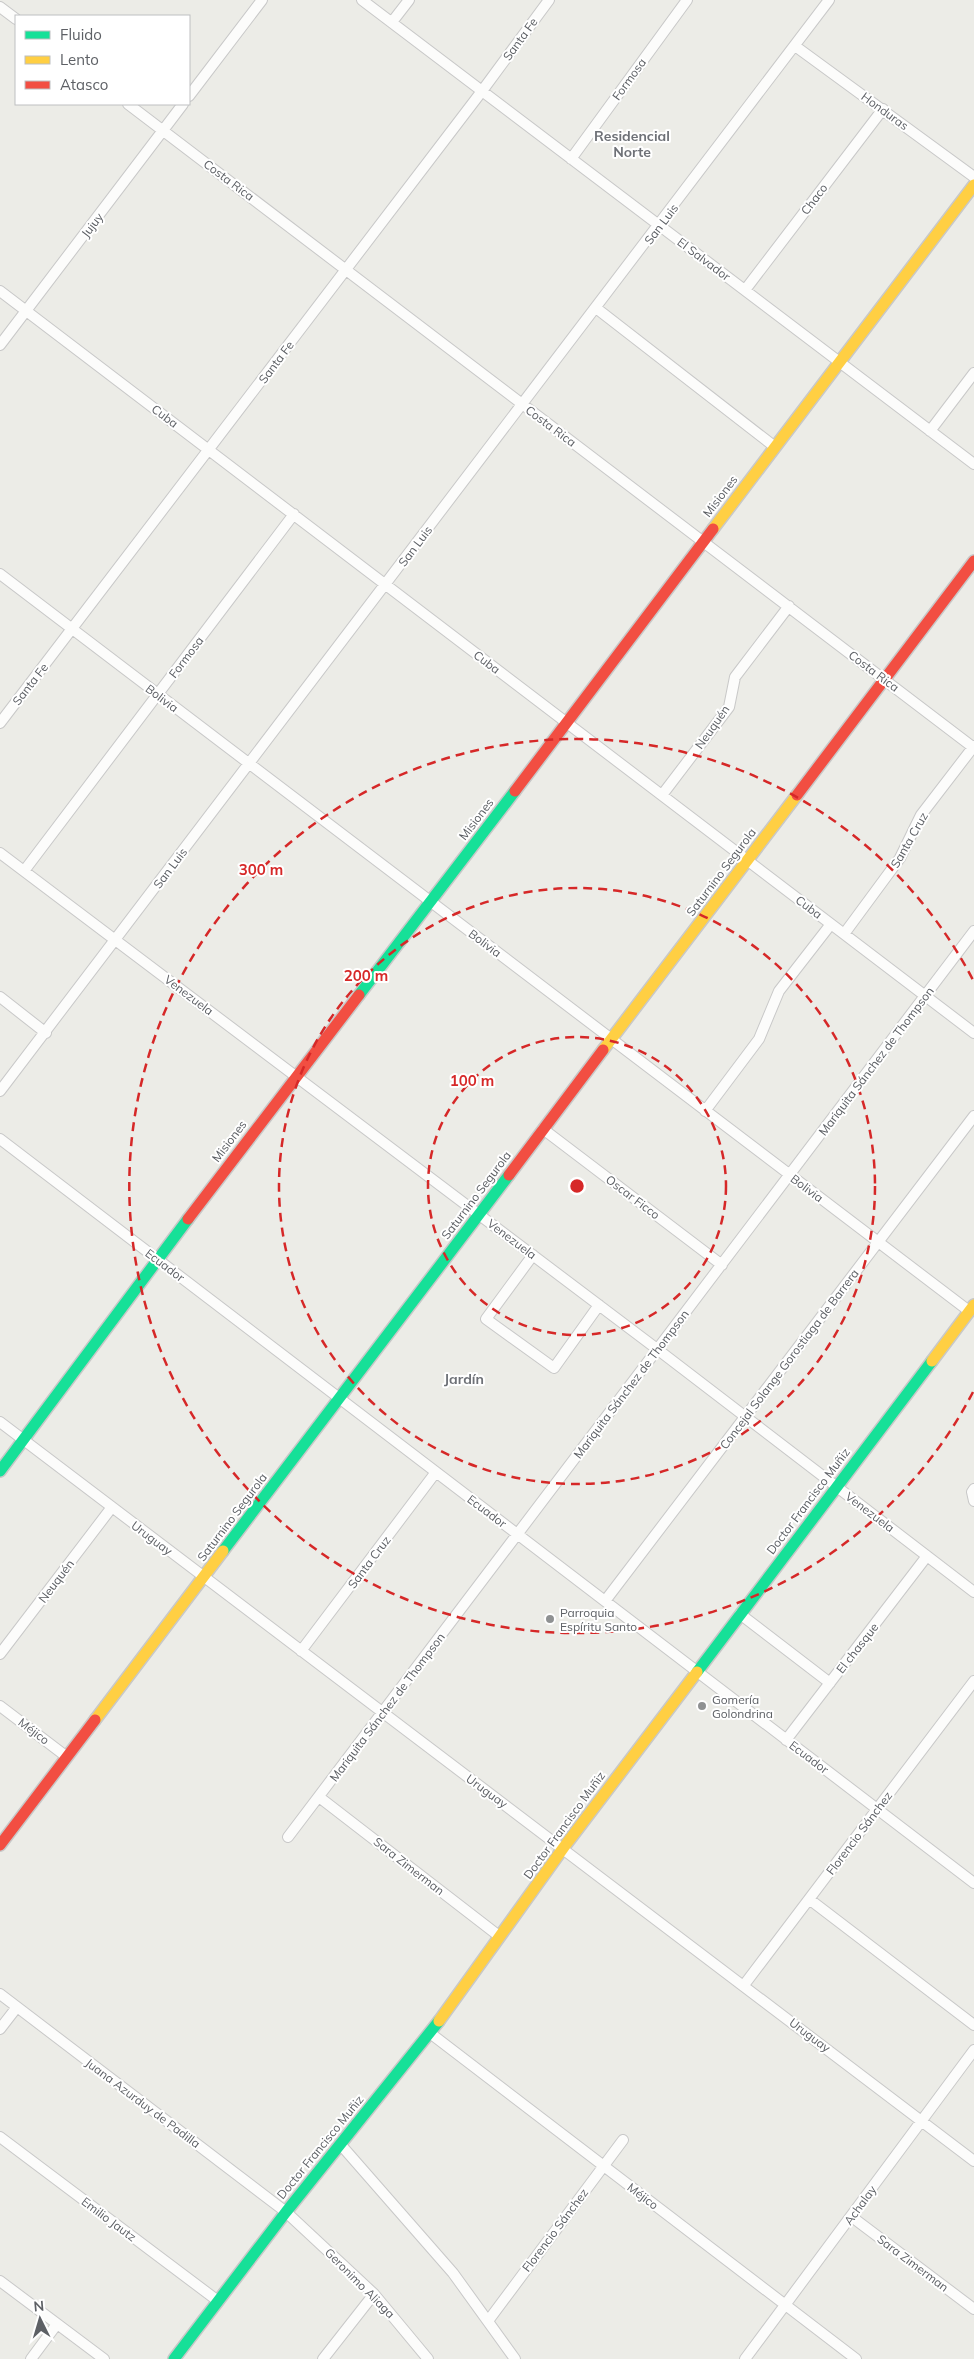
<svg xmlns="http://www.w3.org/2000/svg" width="974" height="2359" viewBox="0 0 974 2359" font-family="Mulish,sans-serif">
<rect width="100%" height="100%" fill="#ecece7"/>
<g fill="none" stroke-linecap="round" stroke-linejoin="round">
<g stroke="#c8c8c8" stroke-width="12">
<path id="street" d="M 362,0 L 974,464
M 0,7 L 16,19
M 392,22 L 409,0
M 795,46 L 974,177
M 189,96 L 262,0
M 128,104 L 974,748
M 571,159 L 687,0
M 745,290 L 883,109
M 0,291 L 974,1033
M 596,308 L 775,447
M 0,345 L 183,104
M 930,431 L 974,373
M 0,574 L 969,1311
M 0,723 L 482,91 L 549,0
M 662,795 L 729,707 L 735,677 L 789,606
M 0,853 L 657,1349 L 974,1592
M 24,871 L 294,514
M 844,934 L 900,858 L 921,815 L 974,746
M 0,997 L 46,1033
M 0,1091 L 829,0
M 705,1111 L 759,1039 L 779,991 L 831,924
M 543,1129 L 722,1265
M 0,1139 L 974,1883
M 533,1255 L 486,1319 L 554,1368 L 599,1305
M 0,1422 L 974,2161
M 974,1489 L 972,1492 L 974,1501
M 605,1601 L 974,1116
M 740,1614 L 830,1683
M 301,1651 L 436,1472
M 0,1654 L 112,1507
M 0,1706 L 67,1757
M 786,1740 L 927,1556
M 319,1797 L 499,1936
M 288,1837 L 974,931
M 809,1899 L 974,2025
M 744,1985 L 974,1681
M 0,1994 L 286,2212 L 374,2294 L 428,2359
M 0,2029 L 17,2007
M 430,2033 L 856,2359
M 0,2137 L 218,2301
M 341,2145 L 453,2273 L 515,2359
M 852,2217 L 974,2309
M 0,2281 L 104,2359
M 488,2321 L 623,2140
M 31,2359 L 57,2324
M 323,2359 L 374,2294
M 745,2359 L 974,2050"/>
</g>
<g stroke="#c8c8c8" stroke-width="14">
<path id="fast" d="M 359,995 L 515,791
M 0,1471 L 188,1219
M 223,1551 L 509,1175
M 697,1672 L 932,1361
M 174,2359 L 286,2212 L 439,2021"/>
</g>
<g stroke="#c8c8c8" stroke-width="14">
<path id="slow" d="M 713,529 L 974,185
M 603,1050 L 797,795
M 932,1361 L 974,1305
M 95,1720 L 223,1551
M 439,2021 L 564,1847 L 697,1672"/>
</g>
<g stroke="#c8c8c8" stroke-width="14">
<path id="jam" d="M 515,791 L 713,529
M 797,795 L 974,561
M 509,1175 L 603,1050
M 188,1219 L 359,995
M 0,1845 L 95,1720"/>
</g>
<use href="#street" stroke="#fcfcfb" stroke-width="10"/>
<use href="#fast" stroke="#16e098" stroke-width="11"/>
<use href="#slow" stroke="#ffcf43" stroke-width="11"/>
<use href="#jam" stroke="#f24e42" stroke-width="11"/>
</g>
<g fill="none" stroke="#d62828" stroke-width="2.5" stroke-dasharray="9 6">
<circle cx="577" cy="1186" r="149"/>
<circle cx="577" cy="1186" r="298"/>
<path d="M973 1392A447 447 0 1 1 973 980"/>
</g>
<g fill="#8f9192" stroke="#fff" stroke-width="2">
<circle cx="550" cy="1619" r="5"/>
<circle cx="702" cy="1706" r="5"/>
</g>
<g text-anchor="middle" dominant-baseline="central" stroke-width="4" stroke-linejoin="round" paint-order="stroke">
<g font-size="12" fill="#5d6065" stroke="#fff">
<text transform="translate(520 39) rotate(-54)">Santa Fe</text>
<text transform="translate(629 79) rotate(-54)">Formosa</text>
<text transform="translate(885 111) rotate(36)">Honduras</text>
<text transform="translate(229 180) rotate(37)">Costa Rica</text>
<text transform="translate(814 199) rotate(-53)">Chaco</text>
<text transform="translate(661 224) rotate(-53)">San Luis</text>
<text transform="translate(92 225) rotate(-53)">Jujuy</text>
<text transform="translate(704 259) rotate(37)">El Salvador</text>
<text transform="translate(276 362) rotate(-53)">Santa Fe</text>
<text transform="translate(165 416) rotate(37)">Cuba</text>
<text transform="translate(551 426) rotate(37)">Costa Rica</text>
<text transform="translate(720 496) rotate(-53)">Misiones</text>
<text transform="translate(415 546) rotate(-53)">San Luis</text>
<text transform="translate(186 657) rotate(-53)">Formosa</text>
<text transform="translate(487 662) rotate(37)">Cuba</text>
<text transform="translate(874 671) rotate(37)">Costa Rica</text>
<text transform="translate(30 684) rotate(-52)">Santa Fe</text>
<text transform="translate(162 698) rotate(37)">Bolivia</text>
<text transform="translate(712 727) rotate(-55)">Neuquén</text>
<text transform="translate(476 819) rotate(-53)">Misiones</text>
<text transform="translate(909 840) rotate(-60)">Santa Cruz</text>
<text transform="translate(170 868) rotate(-53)">San Luis</text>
<text transform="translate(721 872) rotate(-53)">Saturnino Segurola</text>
<text transform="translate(809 907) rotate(37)">Cuba</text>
<text transform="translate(485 943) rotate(37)">Bolivia</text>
<text transform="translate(189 995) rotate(37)">Venezuela</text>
<text transform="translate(876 1061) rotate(-53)">Mariquita Sánchez de Thompson</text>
<text transform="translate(229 1141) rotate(-53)">Misiones</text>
<text transform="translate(807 1188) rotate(37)">Bolivia</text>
<text transform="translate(476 1195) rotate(-53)">Saturnino Segurola</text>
<text transform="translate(633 1197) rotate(37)">Oscar Ficco</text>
<text transform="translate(512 1239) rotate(37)">Venezuela</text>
<text transform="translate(165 1265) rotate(37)">Ecuador</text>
<text transform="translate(789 1359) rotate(-53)">Concejal Solange Gorostiaga de Barrera</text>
<text transform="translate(631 1384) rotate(-53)">Mariquita Sánchez de Thompson</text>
<text transform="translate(808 1501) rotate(-53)">Doctor Francisco Muñiz</text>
<text transform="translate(487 1511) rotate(37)">Ecuador</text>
<text transform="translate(870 1512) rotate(37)">Venezuela</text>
<text transform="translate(232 1517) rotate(-53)">Saturnino Segurola</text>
<text transform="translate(152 1538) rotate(37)">Uruguay</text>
<text transform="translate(369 1562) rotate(-53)">Santa Cruz</text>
<text transform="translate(56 1581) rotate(-53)">Neuquén</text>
<text transform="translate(857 1648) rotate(-52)">El chasque</text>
<text transform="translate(387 1707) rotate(-53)">Mariquita Sánchez de Thompson</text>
<text transform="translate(34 1731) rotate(37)">Méjico</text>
<text transform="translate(809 1757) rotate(37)">Ecuador</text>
<text transform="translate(487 1791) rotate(36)">Uruguay</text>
<text transform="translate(564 1825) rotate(-54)">Doctor Francisco Muñiz</text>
<text transform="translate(859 1833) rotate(-53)">Florencio Sánchez</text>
<text transform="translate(409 1866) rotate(38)">Sara Zimerman</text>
<text transform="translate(810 2035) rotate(37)">Uruguay</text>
<text transform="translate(143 2103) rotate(37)">Juana Azurduy de Padilla</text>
<text transform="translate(320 2147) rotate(-51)">Doctor Francisco Muñiz</text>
<text transform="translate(643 2196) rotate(37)">Méjico</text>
<text transform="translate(860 2205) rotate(-54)">Achalay</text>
<text transform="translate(109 2219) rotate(37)">Emilio Jautz</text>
<text transform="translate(555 2230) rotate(-53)">Florencio Sánchez</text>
<text transform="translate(913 2263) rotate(37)">Sara Zimerman</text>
<text transform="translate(360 2283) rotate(45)">Geronimo Aliaga</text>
</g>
<g font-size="12" fill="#5d6065" stroke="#fff" text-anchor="start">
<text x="560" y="1612">Parroquia<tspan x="560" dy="14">Espíritu Santo</tspan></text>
<text x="712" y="1699">Gomería<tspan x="712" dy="14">Golondrina</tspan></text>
</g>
<g font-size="14" font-weight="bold" fill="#6e7177" stroke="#fff">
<text x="632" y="136">Residencial<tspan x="632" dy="16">Norte</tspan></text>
<text x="464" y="1379">Jardín</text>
</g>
</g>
<circle cx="577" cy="1186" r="8" fill="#d62828" stroke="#fff" stroke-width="2.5"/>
<g font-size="15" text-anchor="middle" font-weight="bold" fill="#d62828" stroke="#fff" stroke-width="4" stroke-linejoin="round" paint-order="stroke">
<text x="261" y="875">300 m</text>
<text x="366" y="981">200 m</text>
<text x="472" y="1086">100 m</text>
</g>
<rect x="15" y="15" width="175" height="90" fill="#ffffff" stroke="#bebfc1"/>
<rect x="25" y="31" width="25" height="8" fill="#16e098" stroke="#bebfc1"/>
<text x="60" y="40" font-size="15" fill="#5d6065">Fluido</text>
<rect x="25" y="56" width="25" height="8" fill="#ffcf43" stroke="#bebfc1"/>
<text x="60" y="65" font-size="15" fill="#5d6065">Lento</text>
<rect x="25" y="81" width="25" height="8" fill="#f24e42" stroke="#bebfc1"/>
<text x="60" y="90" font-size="15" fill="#5d6065">Atasco</text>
<g transform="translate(40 2319) rotate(355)" stroke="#ffffff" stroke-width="4" paint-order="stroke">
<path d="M0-4L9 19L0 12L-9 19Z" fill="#5d6065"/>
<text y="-8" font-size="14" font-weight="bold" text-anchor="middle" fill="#5d6065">N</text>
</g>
</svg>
